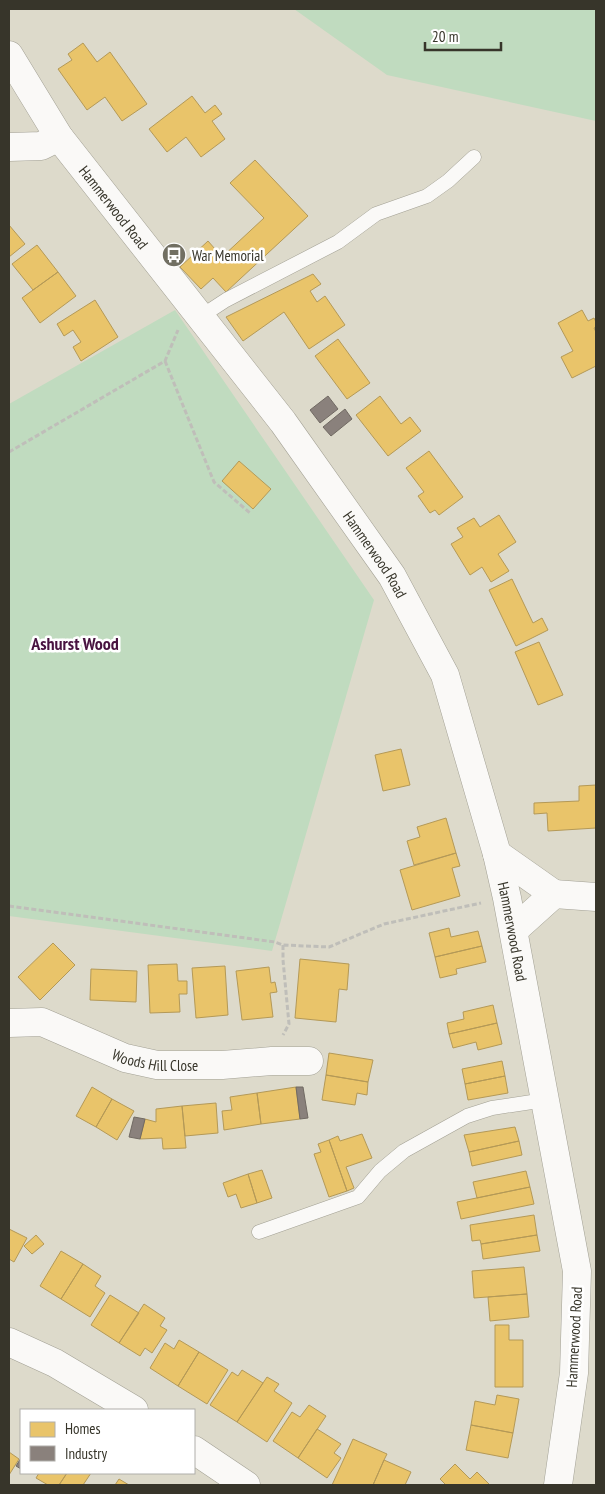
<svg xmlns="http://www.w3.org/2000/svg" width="605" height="1494" viewBox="0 0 605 1494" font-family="'PT Sans Narrow',sans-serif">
<rect width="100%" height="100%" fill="#dddacb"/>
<path fill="#c0dbbf" d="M 294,9 L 596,9 L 596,121 L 387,75 Z
M 175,310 L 374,600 L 272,951 L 9,916 L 9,404 Z"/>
<path fill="#e9c46a" stroke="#b49957" d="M 83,43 L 97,62 L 110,52 L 147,104 L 122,121 L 105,97 L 87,110 L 58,69 L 72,60 L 68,54 Z
M 192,96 L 205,113 L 215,105 L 222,114 L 212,121 L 225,139 L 201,157 L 186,137 L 167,152 L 149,129 Z
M 255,160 L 308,216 L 226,292 L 213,278 L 201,289 L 180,267 L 208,241 L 222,257 L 264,218 L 230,183 Z
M 9,225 L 25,244 L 9,257 Z
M 37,245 L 58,272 L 33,290 L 12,264 Z
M 58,272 L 76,296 L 40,323 L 22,298 Z
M 313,274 L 321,284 L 310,291 L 317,302 L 325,296 L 345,325 L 309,349 L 284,312 L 243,341 L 226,317 Z
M 95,300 L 118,337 L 81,361 L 73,347 L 81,342 L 73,330 L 64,336 L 57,324 Z
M 582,310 L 588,321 L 594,318 L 596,322 L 596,327 L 594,328 L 596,332 L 596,366 L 572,378 L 561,357 L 573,351 L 558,323 Z
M 338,339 L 370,383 L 347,399 L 315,356 Z
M 380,396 L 401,424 L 410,417 L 421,431 L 388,456 L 356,415 Z
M 429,451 L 463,497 L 439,515 L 435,510 L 430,513 L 418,496 L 424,492 L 406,468 Z
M 239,461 L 271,489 L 253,509 L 222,481 Z
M 499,515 L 516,542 L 498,554 L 509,571 L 491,582 L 482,567 L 470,575 L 451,544 L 463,537 L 457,528 L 474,518 L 480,527 Z
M 512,579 L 533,623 L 542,618 L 548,630 L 516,646 L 489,590 Z
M 539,642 L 563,695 L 538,705 L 515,652 Z
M 401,749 L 410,785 L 383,791 L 375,755 Z
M 596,785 L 596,828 L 548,831 L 547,813 L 534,814 L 534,803 L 579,801 L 579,786 Z
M 446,818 L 456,853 L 414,865 L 407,841 L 420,837 L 417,827 Z
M 456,853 L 460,866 L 452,868 L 460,896 L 412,910 L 400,870 Z
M 449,928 L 451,937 L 478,931 L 482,946 L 435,957 L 429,933 Z
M 53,943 L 75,965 L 40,1000 L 18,977 Z
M 482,946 L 486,962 L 456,969 L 457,974 L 440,978 L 435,957 Z
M 300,959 L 349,964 L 347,990 L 339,989 L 336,1022 L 295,1018 Z
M 177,964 L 178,981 L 187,981 L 187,994 L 179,994 L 180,1012 L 150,1013 L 148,965 Z
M 225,966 L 228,1015 L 196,1018 L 192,968 Z
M 269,967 L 271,983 L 275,982 L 277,992 L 270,993 L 273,1017 L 242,1020 L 236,971 Z
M 91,969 L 137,971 L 136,1002 L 90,1000 Z
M 493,1005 L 497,1023 L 449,1034 L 447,1023 L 464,1019 L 463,1012 Z
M 497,1023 L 502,1044 L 478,1050 L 476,1042 L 453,1048 L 449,1034 Z
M 329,1053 L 373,1060 L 368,1082 L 326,1075 Z
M 502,1061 L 505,1076 L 465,1084 L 462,1069 Z
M 326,1075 L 368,1082 L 367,1095 L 357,1093 L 355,1105 L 322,1100 Z
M 505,1076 L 508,1093 L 468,1100 L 465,1084 Z
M 92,1087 L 112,1099 L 96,1127 L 76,1116 Z
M 296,1087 L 300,1119 L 261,1124 L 257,1093 Z
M 257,1093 L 261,1124 L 224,1130 L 222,1111 L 232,1110 L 230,1097 Z
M 112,1099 L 134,1111 L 117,1140 L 96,1127 Z
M 216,1103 L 218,1133 L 185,1136 L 182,1106 Z
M 182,1106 L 186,1148 L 163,1149 L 162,1138 L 140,1139 L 145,1119 L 156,1122 L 156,1109 Z
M 515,1127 L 519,1141 L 469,1152 L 464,1135 Z
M 362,1134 L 372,1158 L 346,1167 L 354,1188 L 347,1191 L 329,1140 L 338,1136 L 340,1141 Z
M 329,1140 L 347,1191 L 329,1197 L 314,1154 L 321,1152 L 318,1144 Z
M 519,1141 L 522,1155 L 472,1166 L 469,1152 Z
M 262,1170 L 272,1198 L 257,1203 L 248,1174 Z
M 526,1171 L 530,1187 L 477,1198 L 473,1182 Z
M 248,1174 L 257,1203 L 241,1208 L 236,1194 L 228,1197 L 223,1183 Z
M 530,1187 L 534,1204 L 461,1219 L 457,1202 Z
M 534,1215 L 537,1235 L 481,1244 L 480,1240 L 472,1241 L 470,1225 Z
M 9,1229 L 27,1238 L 14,1262 L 9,1259 Z
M 36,1235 L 44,1244 L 32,1254 L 24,1246 Z
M 537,1235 L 540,1251 L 483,1259 L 481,1244 Z
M 61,1251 L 83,1264 L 61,1299 L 40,1286 Z
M 83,1264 L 101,1276 L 95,1286 L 105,1293 L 90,1317 L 61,1299 Z
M 524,1267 L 527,1294 L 474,1298 L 472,1271 Z
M 527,1294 L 529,1317 L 490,1321 L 488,1297 Z
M 110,1295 L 139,1313 L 119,1343 L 91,1325 Z
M 144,1304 L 165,1318 L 160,1326 L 167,1330 L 152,1353 L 145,1348 L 140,1356 L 119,1343 Z
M 495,1325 L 509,1325 L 509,1340 L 523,1340 L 523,1387 L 495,1387 Z
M 179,1340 L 199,1352 L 178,1386 L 150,1368 L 165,1343 L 174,1349 Z
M 199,1352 L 228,1370 L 207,1404 L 178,1386 Z
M 242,1370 L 263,1383 L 237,1422 L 210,1405 L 232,1372 L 238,1376 Z
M 267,1377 L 279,1384 L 274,1391 L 292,1403 L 267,1442 L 237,1422 Z
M 497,1395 L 519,1399 L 513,1433 L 471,1425 L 475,1401 L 495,1405 Z
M 309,1405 L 326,1416 L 298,1458 L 273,1441 L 292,1412 L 300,1417 Z
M 471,1425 L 513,1433 L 508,1458 L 466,1450 Z
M 317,1429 L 341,1444 L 334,1453 L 341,1458 L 327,1478 L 298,1458 Z
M 353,1439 L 387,1454 L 384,1460 L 373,1485 L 332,1485 Z
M 9,1452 L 19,1459 L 9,1475 Z
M 384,1460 L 411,1472 L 405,1485 L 373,1485 Z
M 455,1464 L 470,1479 L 477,1472 L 490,1485 L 446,1485 L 440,1479 Z
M 39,1473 L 67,1473 L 59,1485 L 48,1485 L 36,1478 Z
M 67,1473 L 91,1473 L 83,1485 L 59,1485 Z
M 119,1479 L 129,1485 L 115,1485 Z"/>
<path fill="#8a817c" stroke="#716a63" d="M 328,396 L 338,409 L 320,423 L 310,410 Z
M 345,409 L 352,419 L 331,436 L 323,427 Z
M 296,1087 L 303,1087 L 308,1118 L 300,1119 Z
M 134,1117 L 145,1119 L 140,1139 L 129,1137 Z
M 21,1458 L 21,1469 L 16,1466 Z"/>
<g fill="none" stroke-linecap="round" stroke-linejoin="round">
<g stroke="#a2a094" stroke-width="15">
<path id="service" d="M 200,317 L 226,300 L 338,242 L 376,214 L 427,196 L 448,181 L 474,157
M 259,1232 L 358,1197 L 380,1171 L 404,1151 L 467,1116 L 492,1108 L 545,1100"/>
</g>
<g stroke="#a2a094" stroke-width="29">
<g id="minor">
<path d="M 497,854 L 554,894 L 514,930"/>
<path d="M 554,894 L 596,897"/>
<path id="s1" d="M 9,1023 L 42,1022 L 125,1058 L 157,1065 L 222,1065 L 272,1061 L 309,1061"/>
<path d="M 9,1342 L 55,1363 L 134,1410"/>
<path d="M 194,1450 L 246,1485"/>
</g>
</g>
<g stroke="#a2a094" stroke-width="29">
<g id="tertiary">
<path id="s2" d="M 9,55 L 59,137 L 283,422 L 392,576 L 445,675 L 497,854 L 507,898 L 577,1271 L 574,1373 L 558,1485"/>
<path d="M 9,147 L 41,146 L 59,137"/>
</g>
</g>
<path stroke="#bfbeb9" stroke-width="3" stroke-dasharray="5 2.5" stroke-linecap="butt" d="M 165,361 L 214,482 L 250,513
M 9,452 L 165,361 L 178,330
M 9,906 L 275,942 L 283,945 L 329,947 L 384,924 L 481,903
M 283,945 L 283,960 L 289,1024 L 283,1035"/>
<use href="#service" stroke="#faf9f7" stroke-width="14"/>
<use href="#minor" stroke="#faf9f7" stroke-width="28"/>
<use href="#tertiary" stroke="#faf9f7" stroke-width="28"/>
</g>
<defs>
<g id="bus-disc" transform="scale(1.25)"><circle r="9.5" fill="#716f62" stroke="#fff"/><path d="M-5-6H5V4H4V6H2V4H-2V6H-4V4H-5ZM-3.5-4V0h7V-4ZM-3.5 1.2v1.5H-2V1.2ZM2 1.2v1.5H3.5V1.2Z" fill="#fff"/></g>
</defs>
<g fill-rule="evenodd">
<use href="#bus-disc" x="174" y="255"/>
</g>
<g text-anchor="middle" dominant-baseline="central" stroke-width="5" stroke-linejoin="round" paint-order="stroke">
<g font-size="15" fill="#37352a" stroke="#fff">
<text stroke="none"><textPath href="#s2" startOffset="185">Hammerwood Road</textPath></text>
<text stroke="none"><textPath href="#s2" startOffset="620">Hammerwood Road</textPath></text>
<text stroke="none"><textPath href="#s2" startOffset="1025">Hammerwood Road</textPath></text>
<text stroke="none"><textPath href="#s1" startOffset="154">Woods Hill Close</textPath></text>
<text transform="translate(574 1337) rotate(-87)">Hammerwood Road</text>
</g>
<g font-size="15" fill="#37352a" stroke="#fff" text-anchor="start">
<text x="192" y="255">War Memorial</text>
</g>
<g font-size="18" font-weight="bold" fill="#481340" stroke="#fff">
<text x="75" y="643">Ashurst Wood</text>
</g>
</g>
<rect width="605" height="1494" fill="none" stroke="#37352a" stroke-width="20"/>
<rect x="20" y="1409" width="175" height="65" fill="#ffffff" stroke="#afaeaa"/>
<rect x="30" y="1422" width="25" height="15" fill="#e9c46a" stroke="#afaeaa"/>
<text x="65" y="1434" font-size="15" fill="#37352a">Homes</text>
<rect x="30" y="1446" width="25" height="15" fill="#8a817c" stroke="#afaeaa"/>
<text x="65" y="1459" font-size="15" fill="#37352a">Industry</text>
<path d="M425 42v8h76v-8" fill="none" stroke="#37352a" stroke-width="2.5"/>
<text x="432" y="42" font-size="15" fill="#37352a" stroke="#ffffff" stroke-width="4" paint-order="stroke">20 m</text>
</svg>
